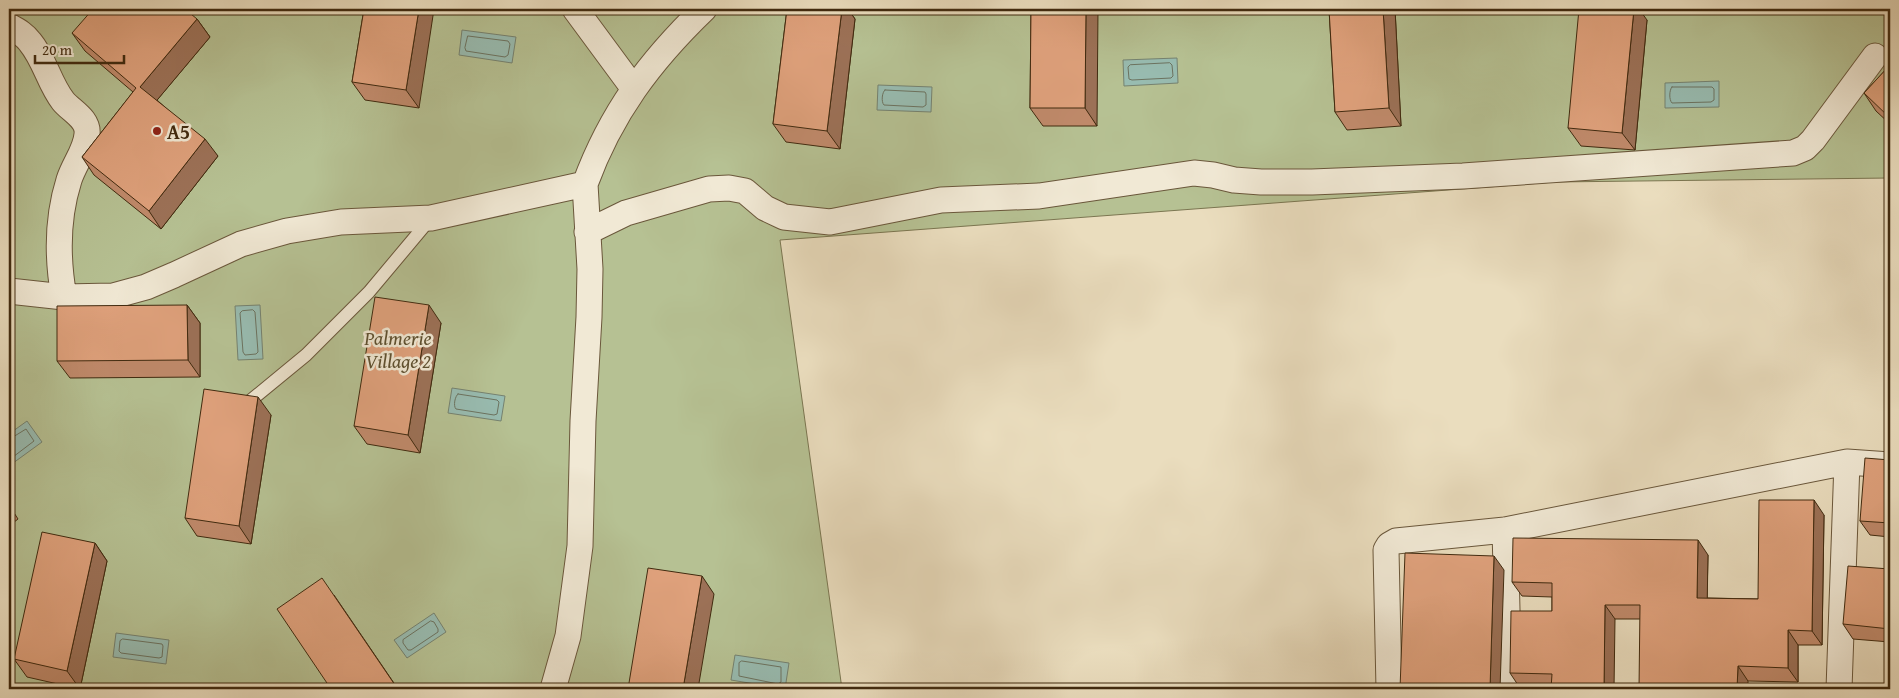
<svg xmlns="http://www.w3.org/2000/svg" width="1899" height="698" viewBox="0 0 1899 698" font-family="'Gentium Book Plus',serif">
<rect width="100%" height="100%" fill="#eaddbe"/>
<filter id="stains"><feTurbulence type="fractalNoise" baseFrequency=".004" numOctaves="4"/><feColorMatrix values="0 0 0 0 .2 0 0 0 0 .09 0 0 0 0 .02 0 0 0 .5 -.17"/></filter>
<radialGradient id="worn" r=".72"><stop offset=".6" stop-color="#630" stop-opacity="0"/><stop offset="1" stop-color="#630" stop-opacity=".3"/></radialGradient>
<path fill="#b6c193" stroke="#7b7651" d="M 9,9 L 1890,9 L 1890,178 L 1555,182 L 780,240 L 842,689 L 9,689 Z"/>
<path fill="#98bcb1" stroke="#758270" d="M 462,30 L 516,37 L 512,63 L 459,55 Z
M 1177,58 L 1178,83 L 1124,86 L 1123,60 Z
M 1719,81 L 1719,107 L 1665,108 L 1665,83 Z
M 878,85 L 932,87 L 931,112 L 877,110 Z
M 260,305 L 263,359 L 238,360 L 235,306 Z
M 452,388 L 505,396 L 501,421 L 448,413 Z
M 27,421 L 42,442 L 9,466 L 9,434 Z
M 434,613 L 446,632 L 407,658 L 394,640 Z
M 116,633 L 169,640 L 166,664 L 113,657 Z
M 735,655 L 789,663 L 785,689 L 731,680 Z"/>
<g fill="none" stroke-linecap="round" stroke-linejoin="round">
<path stroke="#6c7360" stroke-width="1" d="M 468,36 L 508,41 L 510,44 L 508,55 L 505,57 L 466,51 L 465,48 Z
M 1170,63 L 1172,65 L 1173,76 L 1171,78 L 1132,80 L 1129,79 L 1128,67 L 1130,65 Z
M 1672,87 L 1712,87 L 1714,89 L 1714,100 L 1711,102 L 1672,103 C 1669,100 1669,90 1672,87 Z
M 885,90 L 925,92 L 926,94 L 926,105 L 923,107 L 884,105 C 881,102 882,92 885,90 Z
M 253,310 L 255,312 L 258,352 L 256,354 L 245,355 L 243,352 L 240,313 L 242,311 Z
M 458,394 L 497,400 L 499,402 L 497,414 L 494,415 L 456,409 C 453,406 455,396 458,394 Z
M 9,438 L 13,437 L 26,429 L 34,441 L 9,460
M 431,621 L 434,622 L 438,629 L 438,632 L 411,650 L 408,650 L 403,643 L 403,640 Z
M 123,639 L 162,644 L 163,646 L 162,657 L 159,658 L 121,653 L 119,651 L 120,641 Z
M 742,661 L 781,667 L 781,682 L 778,684 L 739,676 L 739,663 Z"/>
<g stroke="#6a573b" stroke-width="14">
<path id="lane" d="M 250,401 L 306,355 L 369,292 L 431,218"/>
</g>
<g stroke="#6a573b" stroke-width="27">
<path id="street" d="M 575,9 L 634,89
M 9,26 C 18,31 24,34 30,42 C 45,60 49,83 63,101 C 71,111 89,119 87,134 C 86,150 74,164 69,180 C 57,218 57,258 64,297
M 587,232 L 626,213 L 709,189 L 729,188 L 745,191 L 765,208 L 784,217 L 830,222 L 941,200 L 1039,196 L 1194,173 L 1213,175 L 1234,180 L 1261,182 L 1312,182 L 1463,176 L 1793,153 L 1805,148 L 1813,140 L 1875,56
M 9,291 L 64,297 L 113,296 L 146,287 L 174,275 L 241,244 L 287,231 L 341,222 L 431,218 L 585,184 C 611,113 650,61 704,9
M 1505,530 L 1509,689
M 553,689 L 568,636 L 580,546 L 583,421 L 589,317 L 590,269 L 585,184
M 1389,689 L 1386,550 L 1389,545 L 1396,541 L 1505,530 L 1847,462 L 1890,465
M 1839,689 L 1847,462"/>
</g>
<use href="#lane" stroke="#f1e9d5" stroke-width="12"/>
<use href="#street" stroke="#f1e9d5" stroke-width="25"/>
</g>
<path fill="#c08a6b" stroke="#402a0f" d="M 364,9 L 419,108 L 365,100 L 352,82 Z
M 787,9 L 848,9 L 855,19 L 840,149 L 786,142 L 773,124 Z
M 1031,9 L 1097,126 L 1043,126 L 1030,108 Z
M 1329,9 L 1395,9 L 1401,126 L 1347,130 L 1335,112 Z
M 197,19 L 210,37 L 157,100 L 218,156 L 161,229 L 94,175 L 82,157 L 133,92 L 85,51 L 72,33 Z
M 1647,20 L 1635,150 L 1581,146 L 1568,128 Z
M 1890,65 L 1890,124 L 1876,111 L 1864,93 Z
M 187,305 L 200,323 L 200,377 L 70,378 L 57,361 Z
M 441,323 L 420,453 L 367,444 L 354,426 Z
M 271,415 L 251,544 L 197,536 L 185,518 Z
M 1890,460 L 1890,537 L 1870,535 L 1860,521 Z
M 9,505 L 18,519 L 9,526 Z
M 1824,515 L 1822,645 L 1798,645 L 1798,682 L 1748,681 L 1640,619 L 1615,619 L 1551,688 L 1520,688 L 1510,673 L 1552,611 L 1552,597 L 1522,596 L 1512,582 L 1708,555 L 1707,598 L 1758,599 Z
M 95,543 L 107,561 L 80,689 L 27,677 L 14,659 Z
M 1890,569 L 1890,642 L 1853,639 L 1843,624 Z
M 334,595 L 398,689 L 331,689 Z"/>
<path fill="#9c7157" stroke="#402a0f" d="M 419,9 L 434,9 L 419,108 L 406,90 Z
M 842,9 L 848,9 L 855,19 L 840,149 L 827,131 Z
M 1086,9 L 1098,9 L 1097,126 L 1085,108 Z
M 1383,9 L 1395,9 L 1401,126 L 1389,108 Z
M 1634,9 L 1639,9 L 1647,20 L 1635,150 L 1622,133 Z
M 197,19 L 210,37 L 153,105 L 140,87 Z
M 205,139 L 218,156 L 161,229 L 149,211 Z
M 187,305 L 200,323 L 200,377 L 188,360 Z
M 429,305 L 441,323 L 420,453 L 408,435 Z
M 258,397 L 271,415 L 251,544 L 239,526 Z
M 1814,500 L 1824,515 L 1822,645 L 1812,631 Z
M 1698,540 L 1708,555 L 1707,612 L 1697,598 Z
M 95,543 L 107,561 L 80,689 L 67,671 Z
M 1494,556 L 1504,570 L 1500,689 L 1490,689 Z
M 702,576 L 714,594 L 698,689 L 683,689 Z
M 1605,605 L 1615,619 L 1614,689 L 1604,689 Z
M 1788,630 L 1798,645 L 1798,682 L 1788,668 Z
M 1738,666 L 1748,681 L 1748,689 L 1737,689 Z"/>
<path fill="#dfa17c" stroke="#402a0f" d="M 93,9 L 185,9 L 197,19 L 140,87 L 205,139 L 149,211 L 82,157 L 136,88 L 72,33 Z
M 364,9 L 419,9 L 406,90 L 352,82 Z
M 787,9 L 842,9 L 827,131 L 773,124 Z
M 1031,9 L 1086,9 L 1085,108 L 1030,108 Z
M 1329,9 L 1383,9 L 1389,108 L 1335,112 Z
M 1579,9 L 1634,9 L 1622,133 L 1568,128 Z
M 1890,65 L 1890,118 L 1864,93 Z
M 375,297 L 429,305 L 408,435 L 354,426 Z
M 187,305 L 188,360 L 57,361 L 57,306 Z
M 204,389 L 258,397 L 239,526 L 185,518 Z
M 1865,458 L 1890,460 L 1890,523 L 1860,521 Z
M 1759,500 L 1814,500 L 1812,631 L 1788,630 L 1788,668 L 1738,666 L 1737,689 L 1639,689 L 1640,605 L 1605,605 L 1604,689 L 1551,689 L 1552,674 L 1510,673 L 1511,611 L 1552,611 L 1552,583 L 1512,582 L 1513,538 L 1698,540 L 1697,598 L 1758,599 Z
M 42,532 L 95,543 L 67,671 L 14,659 Z
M 1405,553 L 1494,556 L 1490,689 L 1400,689 Z
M 1848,566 L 1890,569 L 1890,629 L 1843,624 Z
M 648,568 L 702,576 L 683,689 L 628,689 Z
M 322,578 L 395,685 L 389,689 L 331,689 L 277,609 Z"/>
<circle fill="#8f2418" stroke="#f1e9d5" stroke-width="2" cx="157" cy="131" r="5"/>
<g text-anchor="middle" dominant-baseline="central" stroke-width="5" stroke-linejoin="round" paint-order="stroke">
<g font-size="20" font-weight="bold" fill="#402a0f" stroke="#f1e9d5" text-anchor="start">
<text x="167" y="131">A5</text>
</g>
<g font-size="20" font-style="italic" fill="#5e5030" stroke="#f1e9d5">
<text x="398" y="337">Palmerie<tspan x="398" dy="23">Village 2</tspan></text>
</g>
</g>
<rect width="1899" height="698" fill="none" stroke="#eaddbe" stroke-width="30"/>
<rect x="10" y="10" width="1879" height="678" fill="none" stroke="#402a0f" stroke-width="2.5"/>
<rect x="15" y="15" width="1869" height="668" fill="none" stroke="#402a0f"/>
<path d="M35 55v8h89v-8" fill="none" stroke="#402a0f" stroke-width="2.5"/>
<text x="42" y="55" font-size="15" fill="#402a0f" stroke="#f1e9d5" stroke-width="4" paint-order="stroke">20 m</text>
<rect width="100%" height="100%" filter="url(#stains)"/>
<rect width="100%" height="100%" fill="url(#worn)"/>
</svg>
